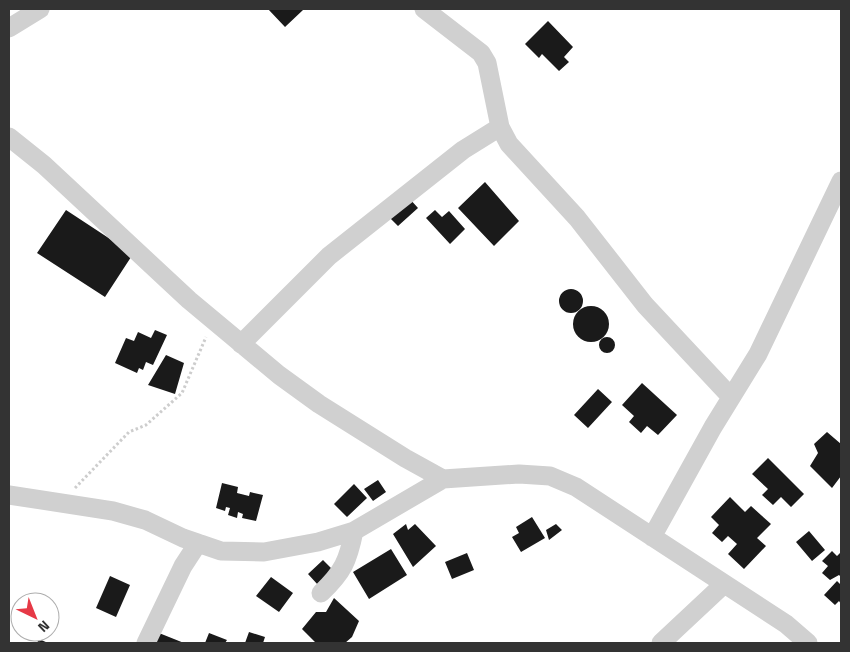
<svg xmlns="http://www.w3.org/2000/svg" width="850" height="652" viewBox="0 0 850 652" font-family="'Titillium Web',sans-serif">
<rect width="100%" height="100%" fill="#fff"/>
<path fill="#1a1a1a" d="M 268,9 L 302,9 L 303,10 L 285,27 Z
M 548,21 L 573,47 L 564,57 L 569,62 L 559,71 L 542,54 L 539,58 L 525,44 Z
M 485,182 L 519,221 L 494,246 L 458,208 Z
M 409,198 L 418,208 L 398,226 L 389,217 Z
M 66,210 L 133,254 L 105,297 L 37,253 Z
M 435,210 L 442,217 L 449,211 L 465,229 L 450,244 L 426,218 Z
M559 301a12 12 0 1 1 24 0a12 12 0 1 1-24 0Z
M573 324a18 18 0 1 1 36 0a18 18 0 1 1-36 0Z
M 155,330 L 167,335 L 153,365 L 146,362 L 143,370 L 139,368 L 137,373 L 115,363 L 126,338 L 134,341 L 138,332 L 151,338 Z
M599 345a8 8 0 1 1 16 0a8 8 0 1 1-16 0Z
M 166,355 L 184,363 L 175,394 L 148,385 Z
M 642,383 L 677,415 L 658,435 L 647,426 L 641,433 L 629,422 L 634,416 L 622,405 Z
M 598,389 L 612,402 L 588,428 L 574,415 Z
M 827,432 L 841,444 L 841,476 L 832,488 L 810,466 L 818,453 L 814,444 Z
M 768,458 L 804,494 L 791,507 L 781,497 L 773,505 L 762,495 L 768,489 L 752,474 Z
M 378,480 L 386,492 L 373,501 L 364,489 Z
M 222,483 L 238,487 L 237,493 L 249,496 L 250,492 L 263,495 L 256,521 L 242,518 L 243,514 L 238,512 L 237,518 L 228,515 L 230,508 L 226,507 L 225,511 L 216,508 Z
M 354,484 L 367,498 L 347,517 L 334,504 Z
M 730,497 L 745,512 L 751,506 L 771,524 L 757,538 L 766,546 L 744,569 L 728,554 L 737,544 L 728,536 L 722,542 L 712,533 L 719,525 L 711,517 Z
M 532,517 L 545,538 L 521,552 L 512,537 L 519,533 L 516,527 Z
M 406,524 L 408,530 L 415,524 L 436,546 L 413,567 L 393,534 Z
M 556,524 L 562,530 L 549,540 L 546,530 Z
M 809,531 L 825,550 L 812,561 L 796,542 Z
M 391,549 L 407,575 L 369,599 L 353,572 Z
M 832,551 L 837,556 L 840,553 L 841,554 L 841,577 L 839,575 L 830,580 L 822,573 L 828,566 L 822,561 Z
M 467,553 L 474,570 L 452,579 L 445,562 Z
M 323,560 L 333,570 L 318,585 L 308,574 Z
M 110,576 L 130,585 L 116,617 L 96,608 Z
M 271,577 L 293,593 L 279,612 L 256,596 Z
M 837,581 L 841,585 L 841,604 L 839,601 L 835,605 L 824,595 Z
M 334,598 L 359,621 L 352,637 L 345,643 L 316,643 L 302,629 L 316,612 L 326,612 Z
M 249,632 L 265,637 L 263,643 L 245,643 Z
M 159,633 L 184,643 L 149,643 Z
M 209,633 L 227,640 L 225,643 L 205,643 Z
M 39,639 L 48,643 L 37,643 Z"/>
<g fill="none" stroke-linecap="round" stroke-linejoin="round">
<path stroke="#cdcdcd" stroke-width="3" stroke-dasharray="2.5 2.5" stroke-linecap="butt" d="M 75,488 L 129,432 L 146,425 L 182,393 L 206,337"/>
<path stroke="#d0d0d0" stroke-width="19" d="M 424,9 L 481,53 L 487,63 L 500,127 L 509,144 L 577,218 L 645,305 L 731,397
M 9,28 L 40,9
M 9,137 L 44,165 L 189,300 L 279,375 L 319,404 L 405,458 L 443,479 L 519,474 L 550,476 L 576,487 L 786,624 L 808,643
M 241,344 L 329,256 L 463,150 L 500,127
M 9,495 L 113,511 L 145,520 L 183,538 L 221,551 L 264,552 L 318,542 L 354,531 L 443,479
M 652,537 L 713,427 L 758,354 L 841,181
M 321,593 C 343,572 348,561 354,531
M 146,643 L 183,566 L 198,543
M 661,643 L 723,585"/>
</g>
<rect width="850" height="652" fill="none" stroke="#333333" stroke-width="20"/>
<g transform="translate(35 617) rotate(137)"><circle r="24" fill="#ffffff" stroke="#adadad"/>
<path d="M0-4L9 19L0 12L-9 19Z" fill="#e63946"/>
<text y="-8" font-size="14" font-weight="bold" text-anchor="middle" fill="#333333">N</text>
</g>
</svg>
